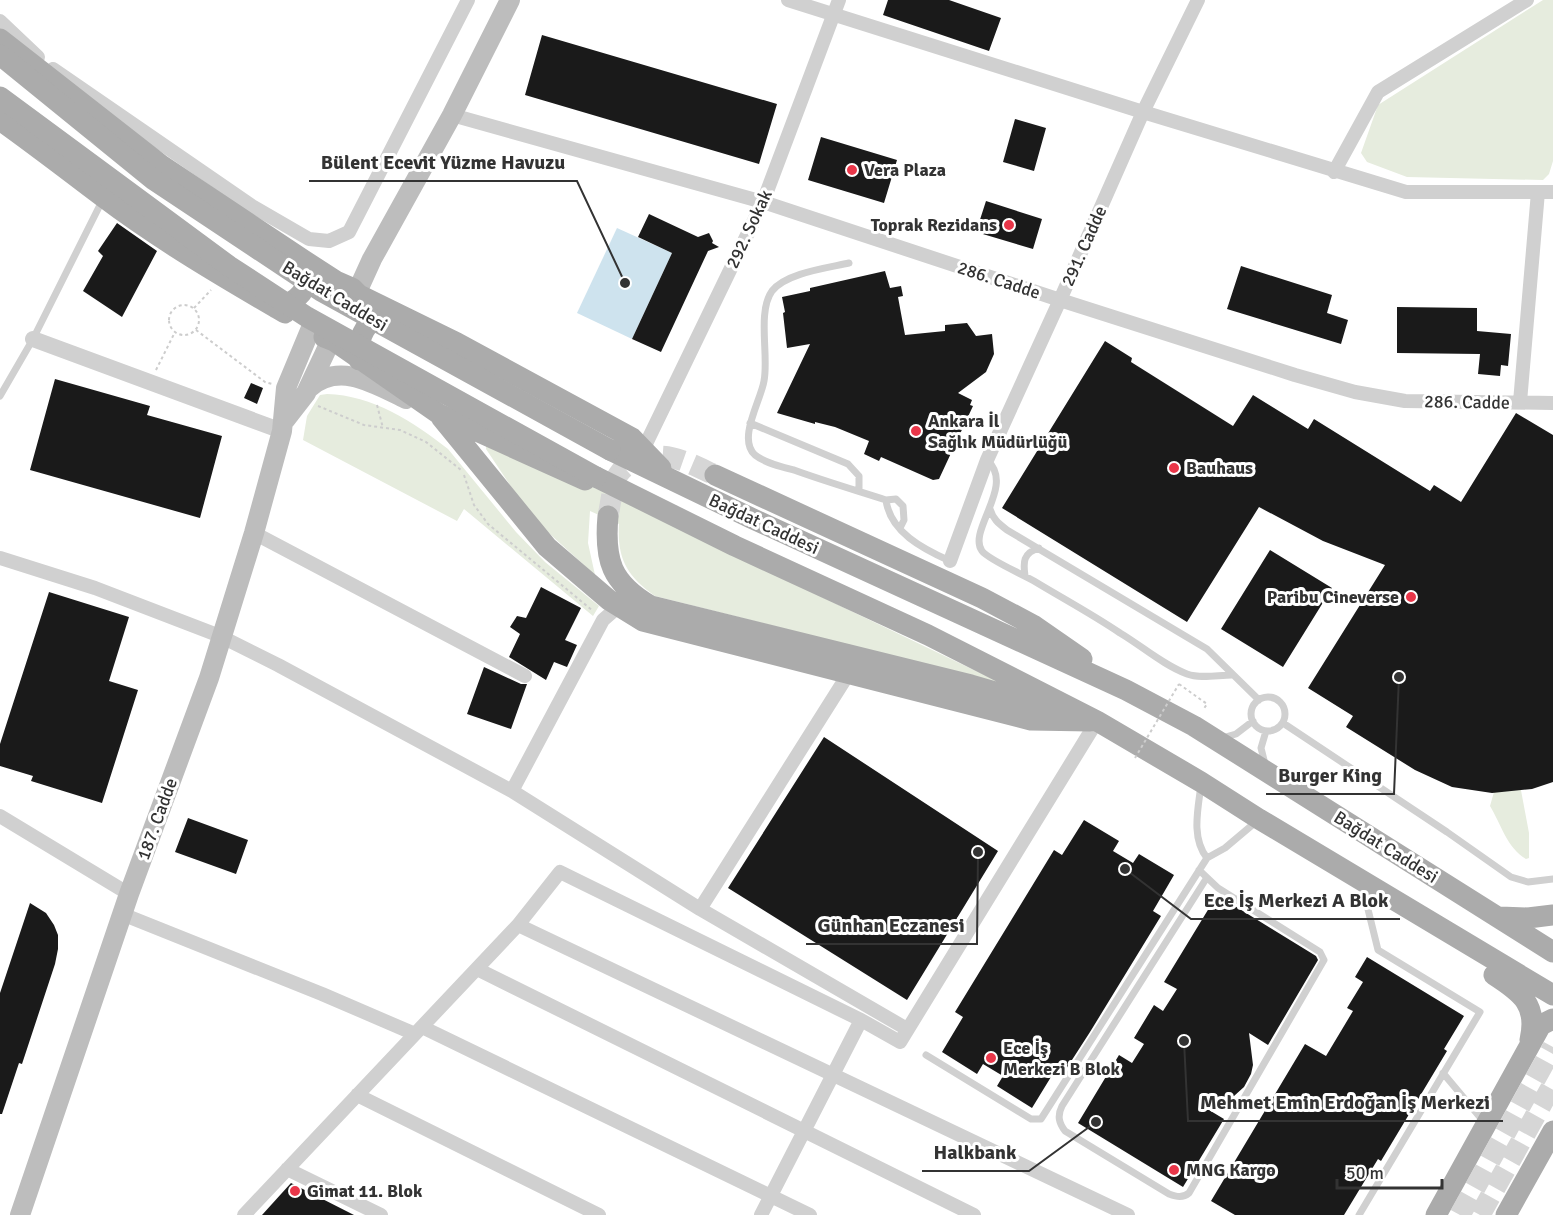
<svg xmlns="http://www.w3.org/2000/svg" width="1553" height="1215" viewBox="0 0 1553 1215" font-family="Signika,sans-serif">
<rect width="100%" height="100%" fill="#fff"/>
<path fill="#e6ecde" d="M 1543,0 L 1553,0 L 1553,161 L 1549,174 L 1543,180 L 1407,177 L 1367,162 L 1361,153 L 1378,105 Z
M 327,394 C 372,395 414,422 448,449 L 516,532 L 545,562 L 599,606 L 593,616 L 464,509 L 457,521 L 303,440 L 307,416 L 320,395 Z
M 493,439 L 1003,684 L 655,596 C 627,576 617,559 619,524 L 590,511 L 588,543 L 595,575 L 540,525 L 522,503 L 486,449 L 486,443 Z
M 1496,785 L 1520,785 L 1529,833 L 1529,858 L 1526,859 C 1507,848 1501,824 1490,806 Z"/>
<path fill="#cee3ee" d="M 617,228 L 672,253 L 632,339 L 577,313 Z"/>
<path fill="#1a1a1a" d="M 888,0 L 949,0 L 1001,18 L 989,51 L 883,15 Z
M 542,35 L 777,104 L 759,164 L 525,95 Z
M 1015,119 L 1046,128 L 1034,171 L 1003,162 Z
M 821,137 L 897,160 L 884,203 L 808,180 Z
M 986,201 L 1042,219 L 1033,249 L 976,232 Z
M 649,214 L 698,237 L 709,233 L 713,241 L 712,243 L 719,247 L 708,251 L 661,352 L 632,339 L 672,253 L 638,237 Z
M 117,223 L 157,251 L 122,317 L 83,291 L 103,256 L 98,251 Z
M 1241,266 L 1332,295 L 1327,313 L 1348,320 L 1341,344 L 1227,309 Z
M 885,271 L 890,288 L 901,286 L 903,296 L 898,297 L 905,335 L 945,331 L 945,325 L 967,323 L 976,336 L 992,334 L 994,354 L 986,372 L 958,393 L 972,400 L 970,405 L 973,406 L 939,479 L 933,480 L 881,457 L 879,461 L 864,454 L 869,441 L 835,427 L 815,422 L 815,424 L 777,413 L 810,344 L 787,348 L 783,313 L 785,312 L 782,297 L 810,291 L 810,288 Z
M 1397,307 L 1477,308 L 1477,331 L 1511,334 L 1508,366 L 1501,365 L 1500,376 L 1478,374 L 1480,354 L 1397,353 Z
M 1105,341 L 1132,358 L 1131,362 L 1233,426 L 1253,395 L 1308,429 L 1314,419 L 1430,491 L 1434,485 L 1461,502 L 1516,413 L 1553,435 L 1553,782 L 1532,789 L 1492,793 L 1452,787 L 1415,770 L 1346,727 L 1353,716 L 1308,688 L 1385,565 L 1323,541 L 1259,507 L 1187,622 L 1002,508 Z
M 55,379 L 150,406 L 147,415 L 222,436 L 200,518 L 30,470 Z
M 251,383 L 263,388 L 257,404 L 244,398 Z
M 1270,550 L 1332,588 L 1283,667 L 1221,629 Z
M 541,587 L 581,608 L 565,640 L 577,645 L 567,667 L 554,662 L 546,680 L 509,657 L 520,634 L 510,627 L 517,616 L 526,618 Z
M 49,592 L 129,617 L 109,681 L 138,690 L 102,803 L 31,781 L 33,776 L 0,766 L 0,744 Z
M 484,667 L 521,684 L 527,684 L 511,729 L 467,714 Z
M 824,737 L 998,851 L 907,1000 L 728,888 Z
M 188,818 L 248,840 L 236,874 L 175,852 Z
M 1084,820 L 1119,841 L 1113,851 L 1133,863 L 1139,854 L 1174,875 L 1153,911 L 1161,916 L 1090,1032 L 1061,1077 L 1054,1072 L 1032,1108 L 997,1086 L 1003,1076 L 983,1064 L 977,1074 L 942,1052 L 963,1017 L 955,1012 L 1054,850 L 1062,855 Z
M 1217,895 L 1316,956 L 1318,960 L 1268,1045 L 1249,1033 L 1253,1065 L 1251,1074 L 1244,1087 L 1234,1096 L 1204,1107 L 1224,1119 L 1183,1187 L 1078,1123 L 1119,1055 L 1132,1063 L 1144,1044 L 1134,1038 L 1154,1005 L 1163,1011 L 1177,989 L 1164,982 Z
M 30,903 L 46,913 L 54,925 L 58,935 L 58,949 L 55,964 L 22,1064 L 19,1063 L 2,1114 L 0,1114 L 0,993 Z
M 1367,957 L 1464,1016 L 1444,1049 L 1447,1051 L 1381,1161 L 1378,1159 L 1344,1215 L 1235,1215 L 1211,1201 L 1305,1044 L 1326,1056 L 1353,1011 L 1347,1008 L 1363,982 L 1355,977 Z
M 291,1183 L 354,1215 L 262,1215 Z"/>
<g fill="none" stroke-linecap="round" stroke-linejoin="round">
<path stroke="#d6d6d6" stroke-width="21" stroke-dasharray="21 10" stroke-linecap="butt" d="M 608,516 C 611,502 612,487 618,475 C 623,467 632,461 640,459 C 668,450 691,464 715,475
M 1460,1215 L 1553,1047
M 1480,1215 L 1553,1084"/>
<path stroke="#cdcdcd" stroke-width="2" stroke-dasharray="3 3" stroke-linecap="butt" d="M169 320a15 15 0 1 1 30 0a15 15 0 1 1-30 0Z
M 194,308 L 211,290
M 196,330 L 265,382 L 272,384
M 156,370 L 175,332
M 377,405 L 383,428
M 318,406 L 364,425 L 400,430 L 426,442 L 461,470
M 464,475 L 474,505 L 488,524 L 593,611
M 1179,684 L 1207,704 L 1203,710"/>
<path stroke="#d0d0d0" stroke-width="7" d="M 849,263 C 827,268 786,273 772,291 C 757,312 769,356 764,381 C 761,400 737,439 755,455 C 765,463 782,467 794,470 C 824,481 855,490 886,500 L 896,499 L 903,506 L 904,520 L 900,528
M 0,396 L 33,339 L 103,199
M 750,423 L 848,464 L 859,476 L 859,491
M 988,461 C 1015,486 967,531 982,551 C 989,560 1022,574 1034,581 C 1062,598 1092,614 1120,633 C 1142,646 1163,665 1187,674 C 1200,679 1218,675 1232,675
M 886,500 C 890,532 923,549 950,561
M 990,509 C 993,519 998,523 1007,530 L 1207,649 L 1259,700
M 1025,576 C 1023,562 1023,553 1039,548
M1251 714a17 17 0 1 1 34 0a17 17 0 1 1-34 0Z
M 1283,723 L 1447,832 L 1511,877 L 1528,882 L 1553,879
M 1222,738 L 1236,734 L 1253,721
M 1265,764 L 1261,748 L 1266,731
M 1201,785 C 1198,809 1191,838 1207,858
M 1199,870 L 1218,888 L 1320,952 L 1324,960 L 1189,1193 C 1183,1198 1177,1197 1169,1194 L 1065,1131 C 1059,1123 1057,1116 1062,1106 L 1206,879
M 926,1055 L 1031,1119 L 1041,1119 L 1207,858 L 1225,848 L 1257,821
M 1443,1073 L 1484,1122
M 1359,1215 L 1480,1012 L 1378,950 L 1362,885"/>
<path stroke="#d0d0d0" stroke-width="14" d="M 788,0 L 1143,112 L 1406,192 L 1553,192
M 0,21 L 38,57
M 53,69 L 252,206 L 309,239 L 329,241 L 349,232 L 468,0
M 452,115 L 763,202 L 1060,300 L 1295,375 L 1355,392 L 1405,401 L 1553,403
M 1334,172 L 1378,92 L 1527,0
M 1520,402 L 1538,192
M 643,450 L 763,202 L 839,0
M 254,533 L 525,676
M 0,558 L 95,588 L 220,636 L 278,665 L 512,791 L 603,620 L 619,606
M 950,561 L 987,460 L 1060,300 L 1143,112 L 1198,0
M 512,791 L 700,909 L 849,673
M 0,816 L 129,894
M 700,909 L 907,1029
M 122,914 L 322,994 L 415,1034
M 518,925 L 1128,1215
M 477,969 L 974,1215
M 422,1027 L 810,1215
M 357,1095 L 599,1215
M 287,1169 L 381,1215
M 244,1215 L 518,925 L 560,872 L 861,1020
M 761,1215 L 861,1020 L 900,1042 L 1097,721"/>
<path stroke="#d0d0d0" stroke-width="16" d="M 33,339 L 282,431"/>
<path stroke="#bdbdbd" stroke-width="20" d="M 357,292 L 372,259 L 452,115 L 510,0
M 309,388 C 339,361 375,384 406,399
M 285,420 L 306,393 L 331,340
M 20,1215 L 129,894 L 209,678 L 254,533 L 282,431 L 286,388 L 311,328"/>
<path stroke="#ababab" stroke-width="21" d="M 0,39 L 161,165 L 305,261 L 336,281 L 352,288 L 359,295 L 457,343 L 632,438 L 661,468
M 0,120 C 35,145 69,171 103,197 C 160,240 223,277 285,313
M 276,308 C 298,302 311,289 306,266
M 324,337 L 334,341 L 439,414 L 585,480
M 359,360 C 357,336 366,320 388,311
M 441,417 L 547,547 L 609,600 L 643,621 L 1031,720 L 1090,721
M 610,450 L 751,518 L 1126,690 L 1194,726 L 1553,952
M 715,475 L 982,598 L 1033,625 L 1082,659
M 596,477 L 735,546 L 928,635 L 1097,721 L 1201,782 L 1259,819 L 1553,995
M 608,516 C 604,560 611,583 651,606 L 971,685 L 1050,708
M 1500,917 L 1528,918 L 1553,915
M 1494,975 C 1522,993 1538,1005 1530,1040
M 1436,1215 L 1541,1025 L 1553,1019
M 1506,1215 L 1553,1131"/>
<path stroke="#cdcdcd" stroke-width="2" stroke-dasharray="3 3" stroke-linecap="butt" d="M 1135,758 L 1179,684"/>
<path stroke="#ababab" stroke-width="21" d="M 0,55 L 154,180 L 321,291 L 610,450
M 0,97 L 229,266 L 307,317 L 596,477"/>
</g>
<g fill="#e93649" stroke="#fff" stroke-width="2">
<circle cx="852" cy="170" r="6"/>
<circle cx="1009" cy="225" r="6"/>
<circle cx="916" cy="431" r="6"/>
<circle cx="1174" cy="468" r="6"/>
<circle cx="1411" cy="597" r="6"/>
<circle cx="991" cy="1058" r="6"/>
<circle cx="1174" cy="1170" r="6"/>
<circle cx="295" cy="1191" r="6"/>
</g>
<g text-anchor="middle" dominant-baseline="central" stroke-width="6" stroke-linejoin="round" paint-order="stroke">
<g font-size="18" font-weight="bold" fill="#333" stroke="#fff" text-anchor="start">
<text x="864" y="170">Vera Plaza</text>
<text x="997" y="225" text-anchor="end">Toprak Rezidans</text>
<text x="928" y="421">Ankara İl<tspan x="928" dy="21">Sağlık Müdürlüğü</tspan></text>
<text x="1186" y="468">Bauhaus</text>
<text x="1399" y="597" text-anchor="end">Paribu Cineverse</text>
<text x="1003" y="1048">Ece İş<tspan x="1003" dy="21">Merkezi B Blok</tspan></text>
<text x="1186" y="1170">MNG Kargo</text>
<text x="307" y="1191">Gimat 11. Blok</text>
</g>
<g font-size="18" fill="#333" stroke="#fff">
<text transform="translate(749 229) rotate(-65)">292. Sokak</text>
<text transform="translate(1084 246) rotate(-66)">291. Cadde</text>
<text transform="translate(999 280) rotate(18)">286. Cadde</text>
<text transform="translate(335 296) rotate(31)">Bağdat Caddesi</text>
<text transform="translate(1467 402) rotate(1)">286. Cadde</text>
<text transform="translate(764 524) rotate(25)">Bağdat Caddesi</text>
<text transform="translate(157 819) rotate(-70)">187. Cadde</text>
<text transform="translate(1386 847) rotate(32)">Bağdat Caddesi</text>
</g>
</g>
<path fill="none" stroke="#333" stroke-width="2" d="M625 283L577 181H309M1399 677L1394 794H1266M1125 869L1191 919H1400M978 852L977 944H806M1184 1041L1188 1121H1503M1096 1122L1029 1171H922"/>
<g fill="#333" stroke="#fff" stroke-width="2">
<circle cx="625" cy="283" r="6"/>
<circle cx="1399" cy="677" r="6"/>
<circle cx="1125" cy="869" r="6"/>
<circle cx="978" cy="852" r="6"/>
<circle cx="1184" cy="1041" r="6"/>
<circle cx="1096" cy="1122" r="6"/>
</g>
<g font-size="20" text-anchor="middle" font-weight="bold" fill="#333" stroke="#fff" stroke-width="6" stroke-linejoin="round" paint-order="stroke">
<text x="443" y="169">Bülent Ecevit Yüzme Havuzu</text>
<text x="1330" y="782">Burger King</text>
<text x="1296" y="907">Ece İş Merkezi A Blok</text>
<text x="891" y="932">Günhan Eczanesi</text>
<text x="1345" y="1109">Mehmet Emin Erdoğan İş Merkezi</text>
<text x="975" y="1159">Halkbank</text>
</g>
<path d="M1337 1179v9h105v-9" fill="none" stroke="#333333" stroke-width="3"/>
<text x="1346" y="1179" font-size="18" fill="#333333" stroke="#ffffff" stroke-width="4.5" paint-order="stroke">50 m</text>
</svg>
